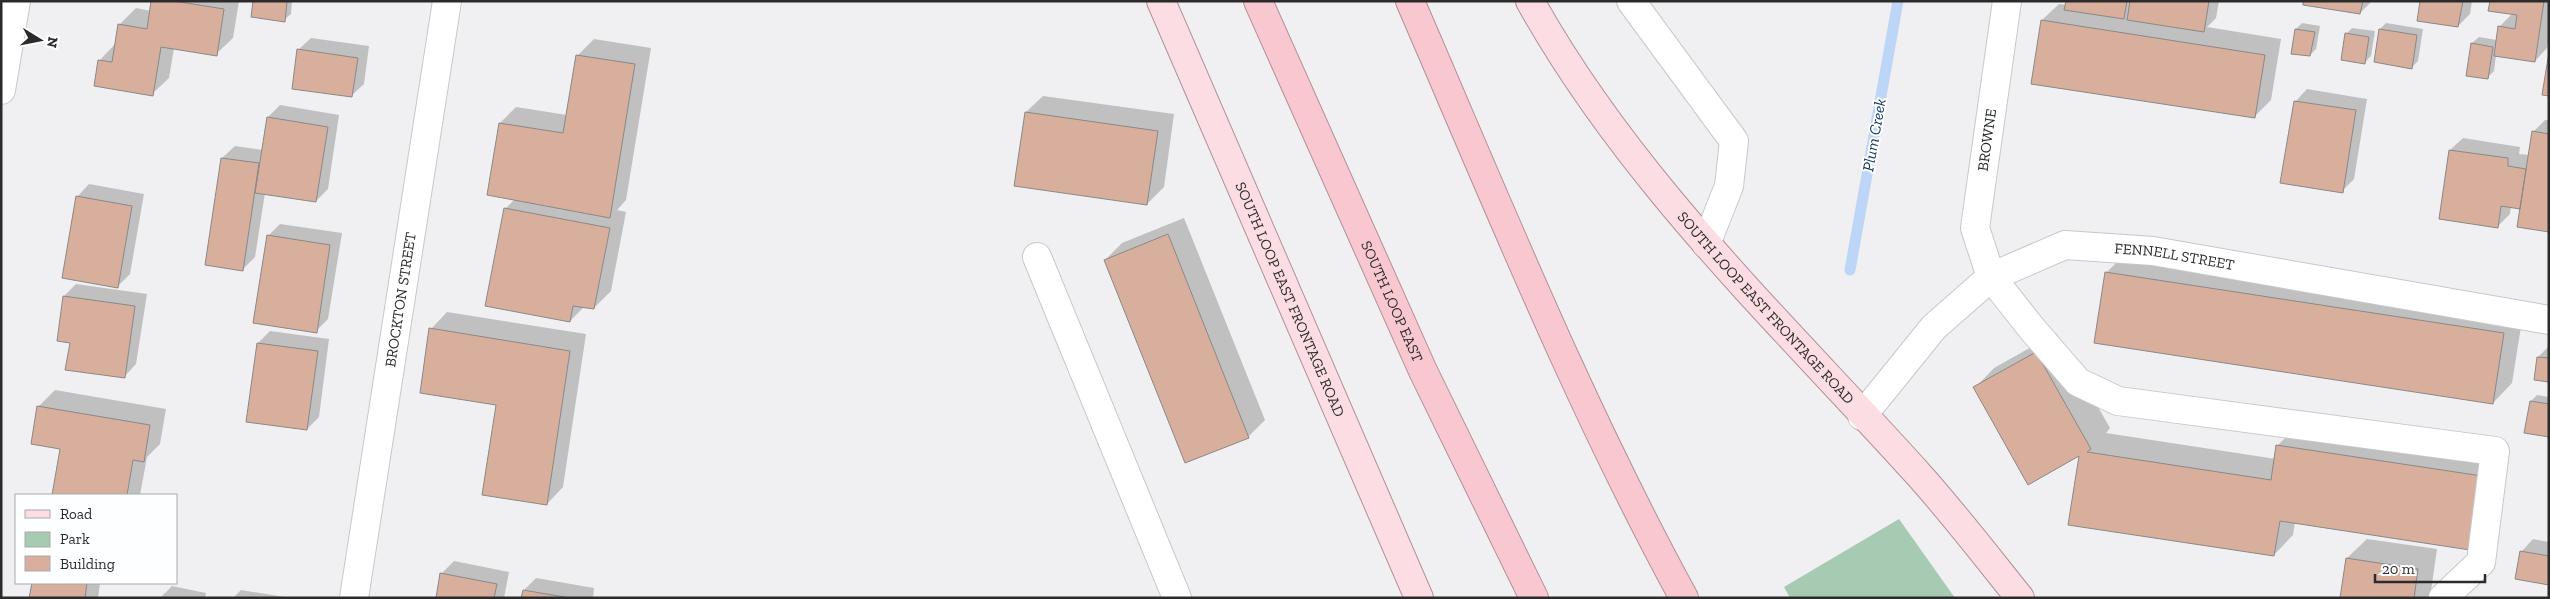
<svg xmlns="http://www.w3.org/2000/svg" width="2550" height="599" viewBox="0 0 2550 599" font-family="'Zilla Slab',serif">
<rect width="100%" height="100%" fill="#f0f0f2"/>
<path fill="#a6cab2" d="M 1899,519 L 1955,598 L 1790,598 L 1784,587 Z"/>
<path fill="#0003" d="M 153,1 L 239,1 L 233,38 L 216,54 L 174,48 L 169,78 L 152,94 L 95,85 L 100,60 L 116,43 L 119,25 L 136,8 L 151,11 Z
M 254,1 L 292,1 L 291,14 L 284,20 Z
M 2067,1 L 2219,1 L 2216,18 L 2207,27 L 2281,39 L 2271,100 L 2254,117 L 2042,20 L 2059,4 L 2067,5 Z
M 2304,1 L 2372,1 L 2360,13 Z
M 2421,1 L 2472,1 L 2470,14 L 2458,26 Z
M 2491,1 L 2549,1 L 2549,38 L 2547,48 L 2535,61 L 2496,55 L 2494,71 L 2487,78 L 2472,43 L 2479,37 L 2497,40 L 2499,27 L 2513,13 Z
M 2302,23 L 2320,26 L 2316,49 L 2310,55 L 2296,29 Z
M 2386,23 L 2423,29 L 2418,61 L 2412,67 L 2380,29 Z
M 2352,28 L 2375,31 L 2371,56 L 2365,62 L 2346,34 Z
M 311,38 L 369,46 L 364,84 L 351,96 L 298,50 Z
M 594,39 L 651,48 L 626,200 L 617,210 L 626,212 L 611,291 L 594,308 L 585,306 L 570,321 L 505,209 L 515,199 L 500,123 L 516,107 L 567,115 L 577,56 Z
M 2307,89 L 2367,99 L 2354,179 L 2342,191 L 2295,102 Z
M 1043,96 L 1174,114 L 1164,187 L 1147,204 L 1026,112 Z
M 280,105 L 339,115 L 328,189 L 316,201 L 265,193 L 255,257 L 243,269 L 207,264 L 222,158 L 235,146 L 263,150 L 268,117 Z
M 2545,120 L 2549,120 L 2549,231 L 2521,208 L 2511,206 L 2510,214 L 2498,226 L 2450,150 L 2463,138 L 2520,147 L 2519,154 L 2530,155 L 2533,132 Z
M 89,184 L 144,194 L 130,274 L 118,286 L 77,197 Z
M 1184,218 L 1265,420 L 1248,437 L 1105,260 L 1122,243 Z
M 280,224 L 342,233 L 328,319 L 316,331 L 268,236 Z
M 2126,253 L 2523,314 L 2512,383 L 2493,403 L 2106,273 Z
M 76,284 L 147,294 L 136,364 L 124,377 L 71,342 L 64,296 Z
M 447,312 L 586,334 L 563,487 L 547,504 L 497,404 L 431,329 Z
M 270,331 L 329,339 L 319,417 L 307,429 L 258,343 Z
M 2056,333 L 2110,428 L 2106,433 L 2276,459 L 2278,445 L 2297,426 L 2500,457 L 2470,549 L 2295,522 L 2293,535 L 2274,555 L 2080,454 L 1975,388 L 1994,368 Z
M 2549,346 L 2549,381 L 2538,357 Z
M 55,390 L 166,409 L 160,444 L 147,457 L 140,495 L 53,495 L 61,448 L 38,407 Z
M 2537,395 L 2549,397 L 2549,435 L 2531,401 Z
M 2367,539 L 2437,549 L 2430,598 L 2341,598 L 2347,558 Z
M 2533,539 L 2549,542 L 2549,584 L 2521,552 Z
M 454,561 L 509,572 L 504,598 L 437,598 L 441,574 Z
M 536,578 L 594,588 L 593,598 L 523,598 L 524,590 Z
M 33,583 L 100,583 L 98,598 L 30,598 Z
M 172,586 L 206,593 L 205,598 L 160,598 Z
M 241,590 L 291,598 L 233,598 Z"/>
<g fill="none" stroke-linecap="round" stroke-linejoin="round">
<path stroke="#bdd6f8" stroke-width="11" d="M 1850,270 L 1898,1"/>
</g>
<path fill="#d8af9d" stroke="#8a8887" d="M 151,1 L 174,1 L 224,9 L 217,56 L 161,47 L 153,96 L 94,86 L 98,60 L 112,62 L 118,24 L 147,29 Z
M 253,1 L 287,1 L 285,22 L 251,17 Z
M 2066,1 L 2127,1 L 2124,19 L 2064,10 Z
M 2130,1 L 2209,1 L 2204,32 L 2127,20 Z
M 2303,1 L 2363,1 L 2360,14 L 2303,5 Z
M 2420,1 L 2463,1 L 2458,27 L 2417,21 Z
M 2490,1 L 2544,1 L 2535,62 L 2494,56 L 2498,26 L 2515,29 L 2517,15 L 2488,11 Z
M 2041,20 L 2265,55 L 2255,118 L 2031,84 Z
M 2295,29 L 2315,32 L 2310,56 L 2291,54 Z
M 2379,29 L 2417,35 L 2412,69 L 2374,62 Z
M 2345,33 L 2369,37 L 2365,64 L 2341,60 Z
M 2471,43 L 2493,47 L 2488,79 L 2466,76 Z
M 297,49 L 358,58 L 352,97 L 292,89 Z
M 2549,52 L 2549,96 L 2542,95 Z
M 576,55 L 635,64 L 610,218 L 487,195 L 499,123 L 563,133 Z
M 2294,101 L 2356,110 L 2343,193 L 2280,183 Z
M 1025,112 L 1158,131 L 1147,205 L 1014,186 Z
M 267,117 L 328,127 L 316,202 L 255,193 Z
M 2532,131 L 2549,134 L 2549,232 L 2517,227 Z
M 2449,150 L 2508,158 L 2508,166 L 2526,169 L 2520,209 L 2501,206 L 2498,228 L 2439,219 Z
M 221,158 L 259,163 L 243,271 L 205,265 Z
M 76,196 L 132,206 L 118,288 L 62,278 Z
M 504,208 L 610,228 L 594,309 L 573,306 L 570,322 L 485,306 Z
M 1168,234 L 1249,438 L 1185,463 L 1104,260 Z
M 267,235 L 330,245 L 317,333 L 253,323 Z
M 2105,272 L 2504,333 L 2493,404 L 2094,343 Z
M 63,296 L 135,306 L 125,378 L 65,370 L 70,343 L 57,341 Z
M 429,328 L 570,351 L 547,505 L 482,495 L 496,405 L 420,393 Z
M 257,343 L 318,351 L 307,430 L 246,422 Z
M 2036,352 L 2091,449 L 2087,452 L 2271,480 L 2276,445 L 2482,476 L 2470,550 L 2280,521 L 2274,556 L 2068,525 L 2079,456 L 2028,485 L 1973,387 Z
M 2537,357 L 2549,358 L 2549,382 L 2534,380 Z
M 2530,401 L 2549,404 L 2549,437 L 2524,433 Z
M 37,406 L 150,425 L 144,462 L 133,460 L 127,495 L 52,495 L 60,449 L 31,444 Z
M 2520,551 L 2549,556 L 2549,585 L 2515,579 Z
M 2346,558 L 2418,569 L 2414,598 L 2340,598 Z
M 440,573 L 497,584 L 494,598 L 436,598 Z
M 32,583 L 87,583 L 85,598 L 29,598 Z
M 523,590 L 570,598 L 521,598 Z"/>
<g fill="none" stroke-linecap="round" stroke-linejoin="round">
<g stroke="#c8c8ca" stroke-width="30">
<g id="minor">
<path d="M 1631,1 L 1734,141 L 1729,186 L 1706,244"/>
<path d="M 2007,1 L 1975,228 L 1991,277 L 2033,330 L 2078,382 L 2118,401 L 2495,451 L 2481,562 L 2443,598"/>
<path d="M 1,90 L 16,1"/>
<path d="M 1037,257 L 1177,598"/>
<path id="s1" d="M 1862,416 L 1934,327 L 1991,277 L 2065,245 L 2153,251 L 2549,320"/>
<path id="s2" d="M 354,598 L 447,1"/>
</g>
</g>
<g stroke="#b19096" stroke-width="30">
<g id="major">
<path id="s3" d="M 1161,1 L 1419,598"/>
<path id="s4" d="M 1530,1 C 1630,181 1782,323 1919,475 C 1954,514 1987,557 2020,598"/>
</g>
</g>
<g stroke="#b19096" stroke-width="30">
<g id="highway">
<path id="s5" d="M 1258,1 L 1423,371 L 1534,598"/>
<path d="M 1410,1 C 1497,202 1579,406 1684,598"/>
</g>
</g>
<use href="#minor" stroke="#fff" stroke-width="28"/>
<use href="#major" stroke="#fbdde3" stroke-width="28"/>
<use href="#highway" stroke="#f9c7d0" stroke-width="28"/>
</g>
<g text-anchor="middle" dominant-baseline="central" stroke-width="4" stroke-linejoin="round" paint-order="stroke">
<g font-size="15" fill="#2b2b2b" stroke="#fdfeff">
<text transform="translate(1987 140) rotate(-82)">BROWNE</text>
<text stroke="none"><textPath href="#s1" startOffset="381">FENNELL STREET</textPath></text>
<text stroke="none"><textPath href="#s2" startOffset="302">BROCKTON STREET</textPath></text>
<text stroke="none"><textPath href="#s3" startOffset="325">SOUTH LOOP EAST FRONTAGE ROAD</textPath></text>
<text stroke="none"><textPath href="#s5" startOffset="329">SOUTH LOOP EAST</textPath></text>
<text stroke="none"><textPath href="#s4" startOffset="388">SOUTH LOOP EAST FRONTAGE ROAD</textPath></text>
</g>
<g font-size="16" font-style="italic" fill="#10305b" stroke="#fdfeff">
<text transform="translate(1874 135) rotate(-80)">Plum Creek</text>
</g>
</g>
<rect width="2550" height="599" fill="none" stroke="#2b2b2b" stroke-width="5"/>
<rect x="15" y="494" width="162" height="90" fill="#fdfeff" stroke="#a9aaaa"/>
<rect x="25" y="510" width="25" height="8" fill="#fbdde3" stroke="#a9aaaa"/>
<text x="60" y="519" font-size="15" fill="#2b2b2b">Road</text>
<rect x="25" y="532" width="25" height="15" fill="#a6cab2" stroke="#a9aaaa"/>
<text x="60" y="544" font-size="15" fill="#2b2b2b">Park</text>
<rect x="25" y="556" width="25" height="15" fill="#d8af9d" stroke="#a9aaaa"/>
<text x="60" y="569" font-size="15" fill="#2b2b2b">Building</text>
<g transform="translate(40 40) rotate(100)" stroke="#fdfeff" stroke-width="4" paint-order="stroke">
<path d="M0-4L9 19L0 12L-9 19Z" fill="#2b2b2b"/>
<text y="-8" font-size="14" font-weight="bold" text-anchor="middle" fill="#2b2b2b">N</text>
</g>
<path d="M2375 574v8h110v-8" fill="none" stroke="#2b2b2b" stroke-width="2.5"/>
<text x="2382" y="574" font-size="15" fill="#2b2b2b" stroke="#fdfeff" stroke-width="4" paint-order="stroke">20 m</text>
</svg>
